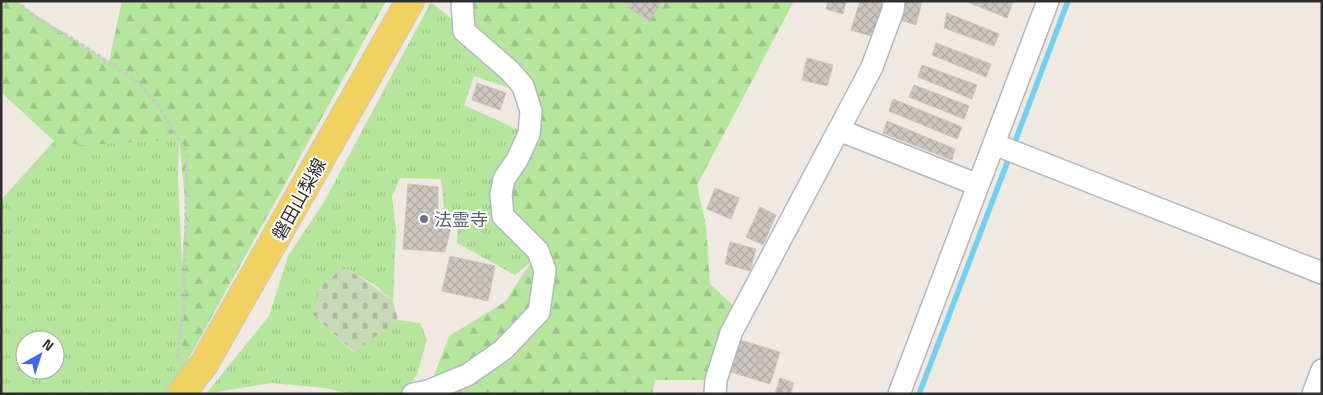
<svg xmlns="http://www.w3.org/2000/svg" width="1323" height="395" viewBox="0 0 1323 395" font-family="'Titillium Web','Noto Sans JP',sans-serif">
<defs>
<pattern id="grass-tufts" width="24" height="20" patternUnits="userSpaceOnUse" patternTransform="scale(1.25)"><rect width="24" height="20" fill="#b6e59e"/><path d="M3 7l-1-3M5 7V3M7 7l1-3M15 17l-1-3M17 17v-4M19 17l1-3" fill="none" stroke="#9dc588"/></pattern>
<pattern id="forest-firs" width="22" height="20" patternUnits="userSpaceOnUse" patternTransform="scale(1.25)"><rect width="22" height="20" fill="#b6e59e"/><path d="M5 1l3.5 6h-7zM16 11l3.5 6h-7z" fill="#9dc588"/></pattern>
<pattern id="cemetery-stones" width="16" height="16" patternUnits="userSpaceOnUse" patternTransform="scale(1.25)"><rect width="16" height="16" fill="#c8d9b8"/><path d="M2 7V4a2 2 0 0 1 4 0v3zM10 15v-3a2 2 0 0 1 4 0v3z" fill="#acbb9e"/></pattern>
<pattern id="building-cross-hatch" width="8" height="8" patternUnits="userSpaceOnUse" patternTransform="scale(1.25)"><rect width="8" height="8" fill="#cbc7bf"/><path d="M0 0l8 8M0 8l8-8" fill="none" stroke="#afaba4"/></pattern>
</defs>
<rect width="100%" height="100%" fill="#efe9e1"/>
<path fill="url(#grass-tufts)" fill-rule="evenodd" d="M 431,2 L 464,29 L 512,89 L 474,76 L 464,105 L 523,132 L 501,223 L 531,262 L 515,275 L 457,243 L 458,214 L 444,210 L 441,179 L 400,178 L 392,197 L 396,230 L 393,301 L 375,285 L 344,267 L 312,314 L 353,352 L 398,320 L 420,323 L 427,340 L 417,374 L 405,394 L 349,394 L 326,388 L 271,383 L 206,394 L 269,316 L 288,256 L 324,202 Z
M 179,140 L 178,179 L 184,306 L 172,394 L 1,394 L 1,200 L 54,141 ZM 25,340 L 55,340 L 55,370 L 25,370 Z"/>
<path fill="url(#forest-firs)" d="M 1,1 L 18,1 L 22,6 L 109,62 L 122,1 L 386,1 L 173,387 L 186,208 L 179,140 L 82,145 L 54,141 L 1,92 Z
M 475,1 L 794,1 L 697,185 L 706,226 L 710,284 L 737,309 L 716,380 L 655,380 L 652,394 L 427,394 L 449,336 L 505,302 L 531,262 L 501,194 L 530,111 L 464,31 Z"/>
<path fill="url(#cemetery-stones)" d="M 344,267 L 366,281 L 393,301 L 398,320 L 354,352 L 312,314 L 320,287 Z"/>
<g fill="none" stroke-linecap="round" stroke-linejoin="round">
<path stroke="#75cff0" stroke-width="5.5" d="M 1013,147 L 1068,1
M 919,394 L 1010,155"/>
</g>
<path fill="url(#building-cross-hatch)" stroke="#cbc5ba" d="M 631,1 L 662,1 L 650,21 L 627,7 Z
M 828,1 L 846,1 L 843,14 L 826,9 Z
M 860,1 L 886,1 L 874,37 L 851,30 Z
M 905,1 L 922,1 L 916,25 L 900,20 Z
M 965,1 L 1013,1 L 1007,18 Z
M 947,13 L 999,34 L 994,46 L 944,28 Z
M 936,43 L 991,64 L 986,77 L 932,55 Z
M 807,58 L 833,65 L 827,86 L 802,80 Z
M 922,65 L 977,85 L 972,99 L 918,77 Z
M 477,83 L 506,93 L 500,110 L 472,100 Z
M 914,85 L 969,106 L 964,119 L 909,97 Z
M 893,99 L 962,127 L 957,139 L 889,111 Z
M 887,121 L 955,149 L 952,160 L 883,133 Z
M 408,184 L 438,187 L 438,218 L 452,223 L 445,252 L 403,249 Z
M 715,188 L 739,198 L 731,219 L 707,209 Z
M 760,207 L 776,215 L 763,245 L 746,237 Z
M 730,242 L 756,249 L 750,271 L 725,264 Z
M 450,256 L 495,266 L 488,301 L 442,291 Z
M 740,340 L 780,352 L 770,384 L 731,372 Z
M 780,378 L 794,383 L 790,394 L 775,394 Z"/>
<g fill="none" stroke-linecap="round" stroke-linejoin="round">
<g stroke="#b4b7c1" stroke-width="24">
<path id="minor" d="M 839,130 L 978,185
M 994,144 L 1322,273
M 413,394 L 428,391 L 467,375 L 503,350 L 539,312 L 545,270 L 538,251 L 503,216 L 501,194 L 504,179 L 517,160 L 529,134 L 531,111 L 523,86 L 510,71 L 464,31 L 462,1
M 715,394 L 716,380 L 731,333 L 872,67 L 893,10 L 894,1
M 899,394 L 1048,1
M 1313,394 L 1322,370"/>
</g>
<g stroke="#c9c9c9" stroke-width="30">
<path id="major" d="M 181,394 L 204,364 L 410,1"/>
</g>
<path stroke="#c9c9c9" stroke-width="3" stroke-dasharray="4 2.5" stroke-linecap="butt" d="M 16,1 L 41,21 L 75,40 L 134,79 L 157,104 L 187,153 L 184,306 L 177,361"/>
<use href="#minor" stroke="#fff" stroke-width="21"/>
<use href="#major" stroke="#f2d163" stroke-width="28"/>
</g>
<circle fill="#6b7280" stroke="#fff" stroke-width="2" cx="424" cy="219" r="5"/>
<g text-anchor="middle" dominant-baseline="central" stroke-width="4" stroke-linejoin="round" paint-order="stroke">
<g font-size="18" fill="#2e2e2e" stroke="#fff">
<text transform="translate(299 199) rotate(-61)">磐田山梨線</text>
</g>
<g font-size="18" fill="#5b616d" stroke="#fff" text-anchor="start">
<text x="434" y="219">法霊寺</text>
</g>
</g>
<rect width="1323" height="395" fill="none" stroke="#2e2e2e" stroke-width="5"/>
<g transform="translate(40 355) rotate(39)"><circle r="24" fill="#ffffff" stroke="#ababab"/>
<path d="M0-4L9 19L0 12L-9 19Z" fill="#4264fb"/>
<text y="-8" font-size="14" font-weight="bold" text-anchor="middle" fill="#2e2e2e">N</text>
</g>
</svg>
